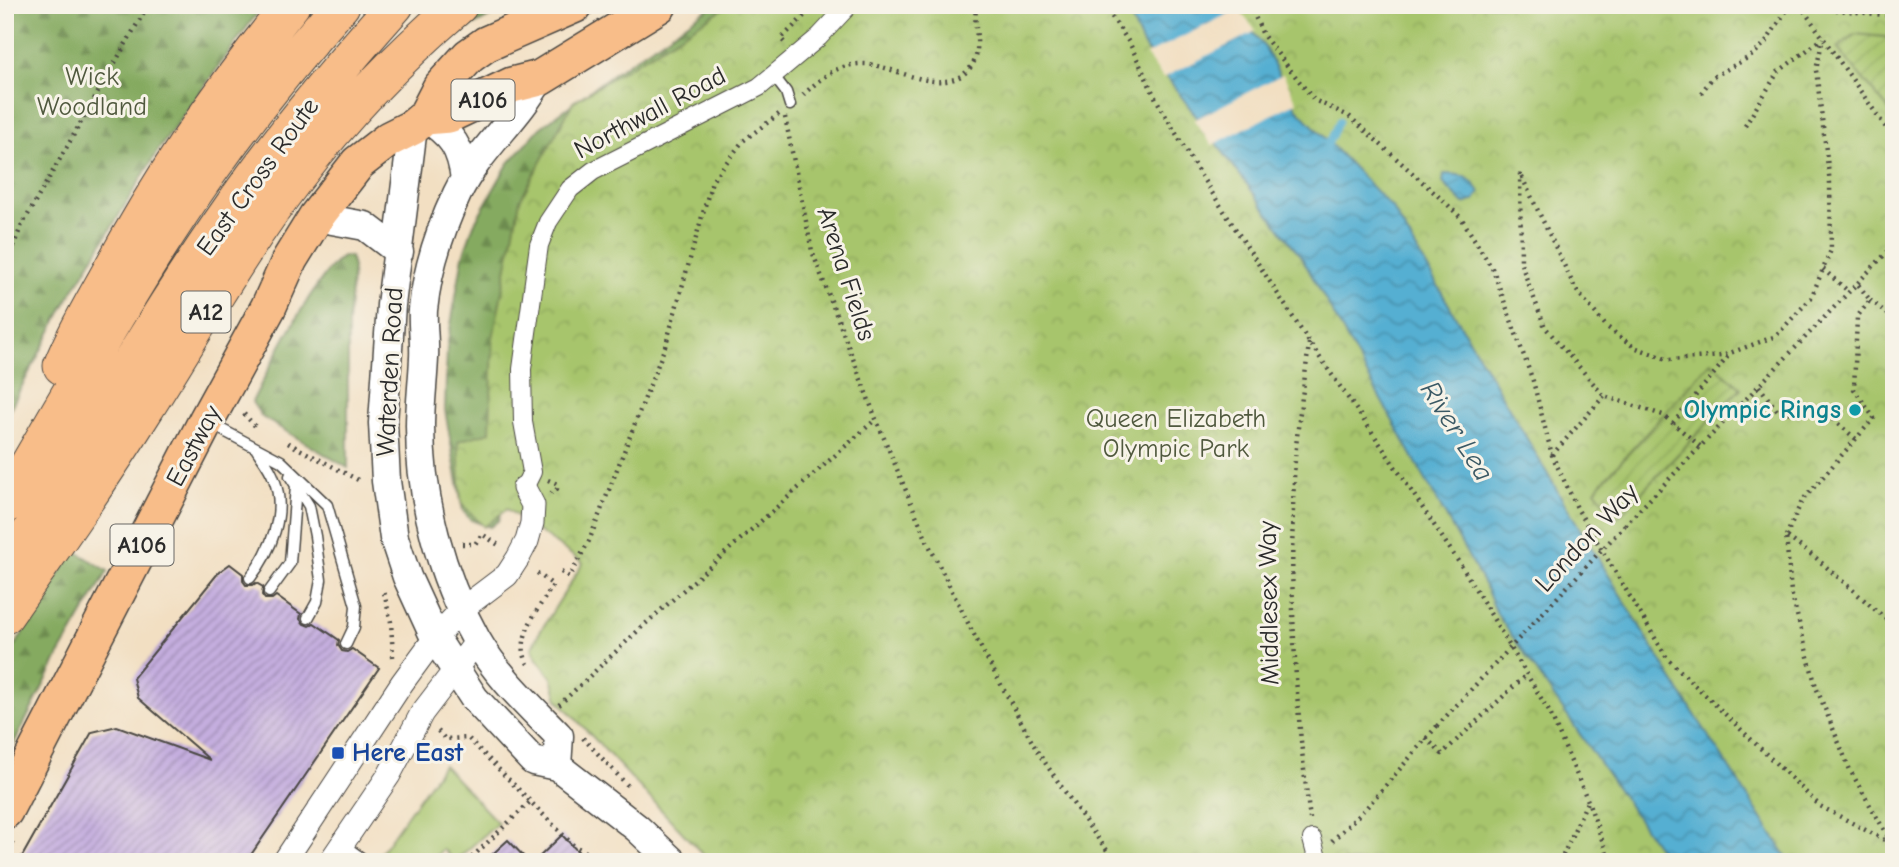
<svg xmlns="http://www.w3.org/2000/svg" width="1899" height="867" viewBox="0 0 1899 867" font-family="'Comic Neue',sans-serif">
<defs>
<pattern id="forest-firs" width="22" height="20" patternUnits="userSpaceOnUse" patternTransform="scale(1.75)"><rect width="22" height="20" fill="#85aa60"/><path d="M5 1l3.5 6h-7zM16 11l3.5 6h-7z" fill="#6d8b4f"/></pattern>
<pattern id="park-crowns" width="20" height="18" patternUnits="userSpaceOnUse" patternTransform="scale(1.75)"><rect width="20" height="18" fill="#a7c56c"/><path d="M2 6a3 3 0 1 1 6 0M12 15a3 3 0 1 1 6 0" fill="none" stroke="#90a95e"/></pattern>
<pattern id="garden-furrows" width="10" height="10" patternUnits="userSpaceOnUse" patternTransform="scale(1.75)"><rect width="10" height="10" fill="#a7c56c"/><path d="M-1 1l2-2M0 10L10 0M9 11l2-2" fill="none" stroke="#90a95e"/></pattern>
<pattern id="water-waves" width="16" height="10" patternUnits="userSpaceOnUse" patternTransform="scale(1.75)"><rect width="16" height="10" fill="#55afd2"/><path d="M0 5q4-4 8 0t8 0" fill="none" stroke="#478fab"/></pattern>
<pattern id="building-hatch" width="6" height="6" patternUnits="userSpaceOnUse" patternTransform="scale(1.75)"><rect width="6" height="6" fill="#c5aedf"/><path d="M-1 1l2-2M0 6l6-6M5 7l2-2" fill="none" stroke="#a08eb5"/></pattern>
</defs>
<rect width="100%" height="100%" fill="#f7f3e8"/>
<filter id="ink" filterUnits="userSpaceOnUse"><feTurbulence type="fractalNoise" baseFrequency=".0143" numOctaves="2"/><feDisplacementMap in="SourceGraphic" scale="14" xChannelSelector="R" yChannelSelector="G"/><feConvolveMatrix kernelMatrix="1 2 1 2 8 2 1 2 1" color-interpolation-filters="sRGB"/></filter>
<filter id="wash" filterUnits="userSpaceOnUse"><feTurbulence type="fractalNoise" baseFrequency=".00686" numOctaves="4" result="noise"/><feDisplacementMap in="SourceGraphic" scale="28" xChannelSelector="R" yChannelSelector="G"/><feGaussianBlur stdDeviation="1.57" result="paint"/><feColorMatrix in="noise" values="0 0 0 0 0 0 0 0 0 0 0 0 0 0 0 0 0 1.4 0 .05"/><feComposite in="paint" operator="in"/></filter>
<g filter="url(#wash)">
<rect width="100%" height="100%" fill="#f2dfc2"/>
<path fill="#a7c56c" stroke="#69784c" stroke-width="2" d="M 443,765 L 498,823 L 455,861 L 443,849 L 430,862 L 388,862 L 379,855 Z"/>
<path fill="url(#forest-firs)" stroke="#586a46" stroke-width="2" d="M 5,5 L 263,5 L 159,149 L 67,301 L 5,418 Z
M 480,5 L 511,5 L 452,37 Z
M 713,5 L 795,5 L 502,503 L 499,520 L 490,527 L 471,520 L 463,511 L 445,410 L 447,347 L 463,256 L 474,224 L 508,164 L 540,128 L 611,75 Z
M 344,256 L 350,257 L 353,267 L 348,323 L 348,468 L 262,417 L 252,402 C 267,372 318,269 344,256 Z
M 74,550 L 108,571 L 59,655 L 5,761 L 5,662 Z"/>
<path fill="url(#park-crowns)" stroke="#69784c" stroke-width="2" d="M 729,5 L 1894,5 L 1894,862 L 710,862 L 558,700 L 552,678 L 537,659 L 532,648 L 538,635 L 583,563 L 507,509 L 484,527 L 461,503 L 458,441 L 490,432 L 493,338 L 520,200 L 573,102 Z"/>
<path fill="url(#garden-furrows)" stroke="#69784c" stroke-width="2" d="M 1855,34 L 1894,38 L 1894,116 L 1837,48 Z
M 1711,362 L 1741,388 L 1617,518 L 1595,490 Z"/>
<path fill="url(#water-waves)" stroke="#406d7e" stroke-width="2" d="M 1125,5 L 1231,5 L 1266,49 L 1297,109 L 1393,209 L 1565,504 L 1672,679 L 1790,862 L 1668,862 L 1497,614 L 1486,588 L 1302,258 L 1143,45 Z
M 1444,174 C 1462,174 1470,176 1480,192 L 1475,200 L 1464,204 L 1443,183 Z"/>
<path fill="#f2dfc2" d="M 1238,9 L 1256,31 L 1163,78 L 1146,55 Z
M 1283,74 L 1297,102 L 1212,145 L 1194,120 Z"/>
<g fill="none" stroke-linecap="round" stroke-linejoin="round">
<path stroke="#55afd2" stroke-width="7" d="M 1326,149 L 1339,121"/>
</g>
<g id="blocks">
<path fill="url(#building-hatch)" d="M 230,564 L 243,574 L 243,581 L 246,585 L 253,585 L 256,583 L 263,587 L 262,595 L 265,599 L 272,599 L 276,596 L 301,614 L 300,619 L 304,624 L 309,626 L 314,623 L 339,640 L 338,645 L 342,651 L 347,652 L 352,649 L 379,668 L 246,862 L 19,862 L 92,732 L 117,726 L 210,760 L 138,698 L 133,678 L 219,572 Z
M 562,835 L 588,862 L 534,862 Z
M 508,840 L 529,862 L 484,862 Z"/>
</g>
</g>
<g filter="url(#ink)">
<use href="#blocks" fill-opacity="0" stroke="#494642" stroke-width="2"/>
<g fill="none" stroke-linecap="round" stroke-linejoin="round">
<g stroke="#494642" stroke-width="13">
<path id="service" d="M 773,75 L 786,92 L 790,105
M 211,424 L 281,461 L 327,505 L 356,606 L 354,627 L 346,644
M 290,476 L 309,506 L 315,536 L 321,580 L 317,602 L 308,618
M 250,578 C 271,551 287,513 274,479 C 271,469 263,459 257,450
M 269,592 L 290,563 L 296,486
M 342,844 L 367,862"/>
</g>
<g stroke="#494642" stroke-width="20">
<path id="pedestrian" d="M 524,488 L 532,472 L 523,422 L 522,369 L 539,245 L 548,222 L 570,189 L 593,171 L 759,87 L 819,37 L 849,5
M 1312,839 L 1318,862"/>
</g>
<g stroke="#494642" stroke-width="25">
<path id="minor" d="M 284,862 L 402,683 L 435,638 L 462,609 L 507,575 L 518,558 L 527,541 L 532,523 L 533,505 L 524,488
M 330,862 L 389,775 L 422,713 L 477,641"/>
</g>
<g stroke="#494642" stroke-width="31">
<path id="tertiary" d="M 540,78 C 517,120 478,150 457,194 C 440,230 427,270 423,310 C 422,326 425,342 424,358 C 423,381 420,404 420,426 C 420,499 441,576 476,639 C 497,676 530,706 559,736 L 557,766
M 425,117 C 452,135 461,147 465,179
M 413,127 L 391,305 L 383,423 L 386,481 L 394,538 L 407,577 L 435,638 L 474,698 L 533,761 L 557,766 L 637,828 L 673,862
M 316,217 L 365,226 L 399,252"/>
</g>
<g stroke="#494642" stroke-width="38">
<path id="primary" d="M 425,117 L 449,115 L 512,85 L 540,78 L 659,5
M 5,811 L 206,421 L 268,308 L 290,259 L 316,217 L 358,163 L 389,139 L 413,127 L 425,117 L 440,88 L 469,56 L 486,44 L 575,5"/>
</g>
<g stroke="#494642" stroke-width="39">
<path id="trunk" d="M 62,366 C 75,333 94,302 111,271 C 162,176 222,89 291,5
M 5,505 C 70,396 133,279 206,175 C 248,116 293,59 341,5
M 5,576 C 84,441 161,305 253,178 C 297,118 345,61 395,5
M 5,615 C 53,547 101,479 145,409 C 194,332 239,251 295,178 C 343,115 399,57 459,5"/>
</g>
<path stroke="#494642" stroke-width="4.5" stroke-dasharray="2 5" stroke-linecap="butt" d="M 1104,5 L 1130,44 L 1156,99 L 1196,168 L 1309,342 L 1374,435 L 1464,570 L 1550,713 L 1588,801 L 1610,862
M 1250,5 L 1263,35 L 1314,100 L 1349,116 L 1448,205 L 1462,219 L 1493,270 L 1533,381 L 1552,455 L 1578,510 L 1667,658 L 1820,806 L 1894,845
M 1800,5 L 1894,139
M 1801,6 L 1894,16
M 784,42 L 781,39 L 815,5
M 1701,93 L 1713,77 L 1753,55 L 1766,42 L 1790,5
M 803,95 C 816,83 829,70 847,66 C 854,64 866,63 873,65 C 901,70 946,97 970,68 C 985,50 971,25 977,5
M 785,117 L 812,251 L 876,419 L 927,541 L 972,631 L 1037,751 L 1090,828 L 1116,862
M 1745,126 L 1778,72 L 1822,39
M 5,266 L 21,227 L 148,5
M 1823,269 L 1849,292
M 1870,300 L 1894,319
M 1309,343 C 1304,389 1295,435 1294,481 C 1289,594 1295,707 1310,819
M 1759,386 L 1779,413 L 1822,410 L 1856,439
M 244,414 L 255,426
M 1673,423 L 1731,353
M 288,443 L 360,481
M 1700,446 L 1663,415 L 1604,396 L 1545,327 L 1521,264 L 1520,173 L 1576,290 L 1607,327 L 1634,347 L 1669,360 L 1722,356 L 1776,336 L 1811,298 L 1831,250 L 1830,183 L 1816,70 L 1823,38
M 1552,455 L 1604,396
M 548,480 L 557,484 L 557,489 L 551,493
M 1625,525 L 1894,245
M 1786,536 L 1802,501 L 1874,418 L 1854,389 L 1857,317 L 1870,300 L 1857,283
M 462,544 L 475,544 L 482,534 L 500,546
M 561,572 L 569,577 L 589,541 L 666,344 L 712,181 L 743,141 L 779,114
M 384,593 L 391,622 L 393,657
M 528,664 C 513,638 540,607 553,585 L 536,572
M 559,705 L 643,626 L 876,419
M 438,731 L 445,739 L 468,738 L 574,846 L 607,862
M 583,738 L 629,787
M 1426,738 L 1442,754 L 1526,675
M 1332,841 L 1367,807 L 1437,726
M 1891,842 L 1850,770 L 1816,687 L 1791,592 L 1786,536 L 1816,558 L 1894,626
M 5,856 L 15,838
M 467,862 L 532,800
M 1560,862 L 1587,802"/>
<use href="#service" stroke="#fff" stroke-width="10"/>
<use href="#pedestrian" stroke="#fff" stroke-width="18"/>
<use href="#minor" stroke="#fff" stroke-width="23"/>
<use href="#tertiary" stroke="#fff" stroke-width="28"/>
<use href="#primary" stroke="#f8bd89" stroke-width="35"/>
<use href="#trunk" stroke="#f8bd89" stroke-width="37"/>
<path stroke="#494642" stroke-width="4.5" stroke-dasharray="2 5" stroke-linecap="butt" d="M 1437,726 L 1625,525"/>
</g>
</g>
<circle fill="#0f9aa8" stroke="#f7f3e8" stroke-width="2.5" cx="1855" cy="410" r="7"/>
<rect fill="#1a4fb4" stroke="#f7f3e8" stroke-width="2.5" x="331" y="746" width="14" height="14" rx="3.5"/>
<g text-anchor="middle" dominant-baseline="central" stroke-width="6" stroke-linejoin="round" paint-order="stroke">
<g fill="#f7f3e8" stroke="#686764" stroke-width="2">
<rect x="451.5" y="79.5" width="63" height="41" rx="5"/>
<rect x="181.5" y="291.5" width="49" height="41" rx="5"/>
<rect x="110.5" y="524.5" width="63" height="41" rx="5"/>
</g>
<g font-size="24" font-weight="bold" fill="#2b2b2b">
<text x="483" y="100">A106</text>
<text x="206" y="312">A12</text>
<text x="142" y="545">A106</text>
</g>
<g font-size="26" fill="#50593e" stroke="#f7f3e8">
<text x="92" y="77">Wick<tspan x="92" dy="30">Woodland</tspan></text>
<text x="1176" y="419">Queen Elizabeth<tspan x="1176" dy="30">Olympic Park</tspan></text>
</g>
<g font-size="26" fill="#2b2b2b" stroke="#f7f3e8">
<text transform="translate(650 113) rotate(-28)">Northwall Road</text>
<text transform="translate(258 177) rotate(-54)">East Cross Route</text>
<text transform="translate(846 274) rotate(72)">Arena Fields</text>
<text transform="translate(390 372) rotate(-87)">Waterden Road</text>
<text transform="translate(194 446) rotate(-62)">Eastway</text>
<text transform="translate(1587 538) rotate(-47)">London Way</text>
<text transform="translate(1269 603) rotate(-91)">Middlesex Way</text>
</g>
<g font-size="26" font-weight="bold" fill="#0d838f" stroke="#f7f3e8" text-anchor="end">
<text x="1841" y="410">Olympic Rings</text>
</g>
<g font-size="26" font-weight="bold" fill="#164399" stroke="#f7f3e8" text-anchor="start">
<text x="352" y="753">Here East</text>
</g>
<g font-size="28" font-style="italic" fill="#3a5965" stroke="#f7f3e8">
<text transform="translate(1457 431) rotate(58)">River Lea</text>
</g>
</g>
<rect width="1899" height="867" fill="none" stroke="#f7f3e8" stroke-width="28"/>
</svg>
